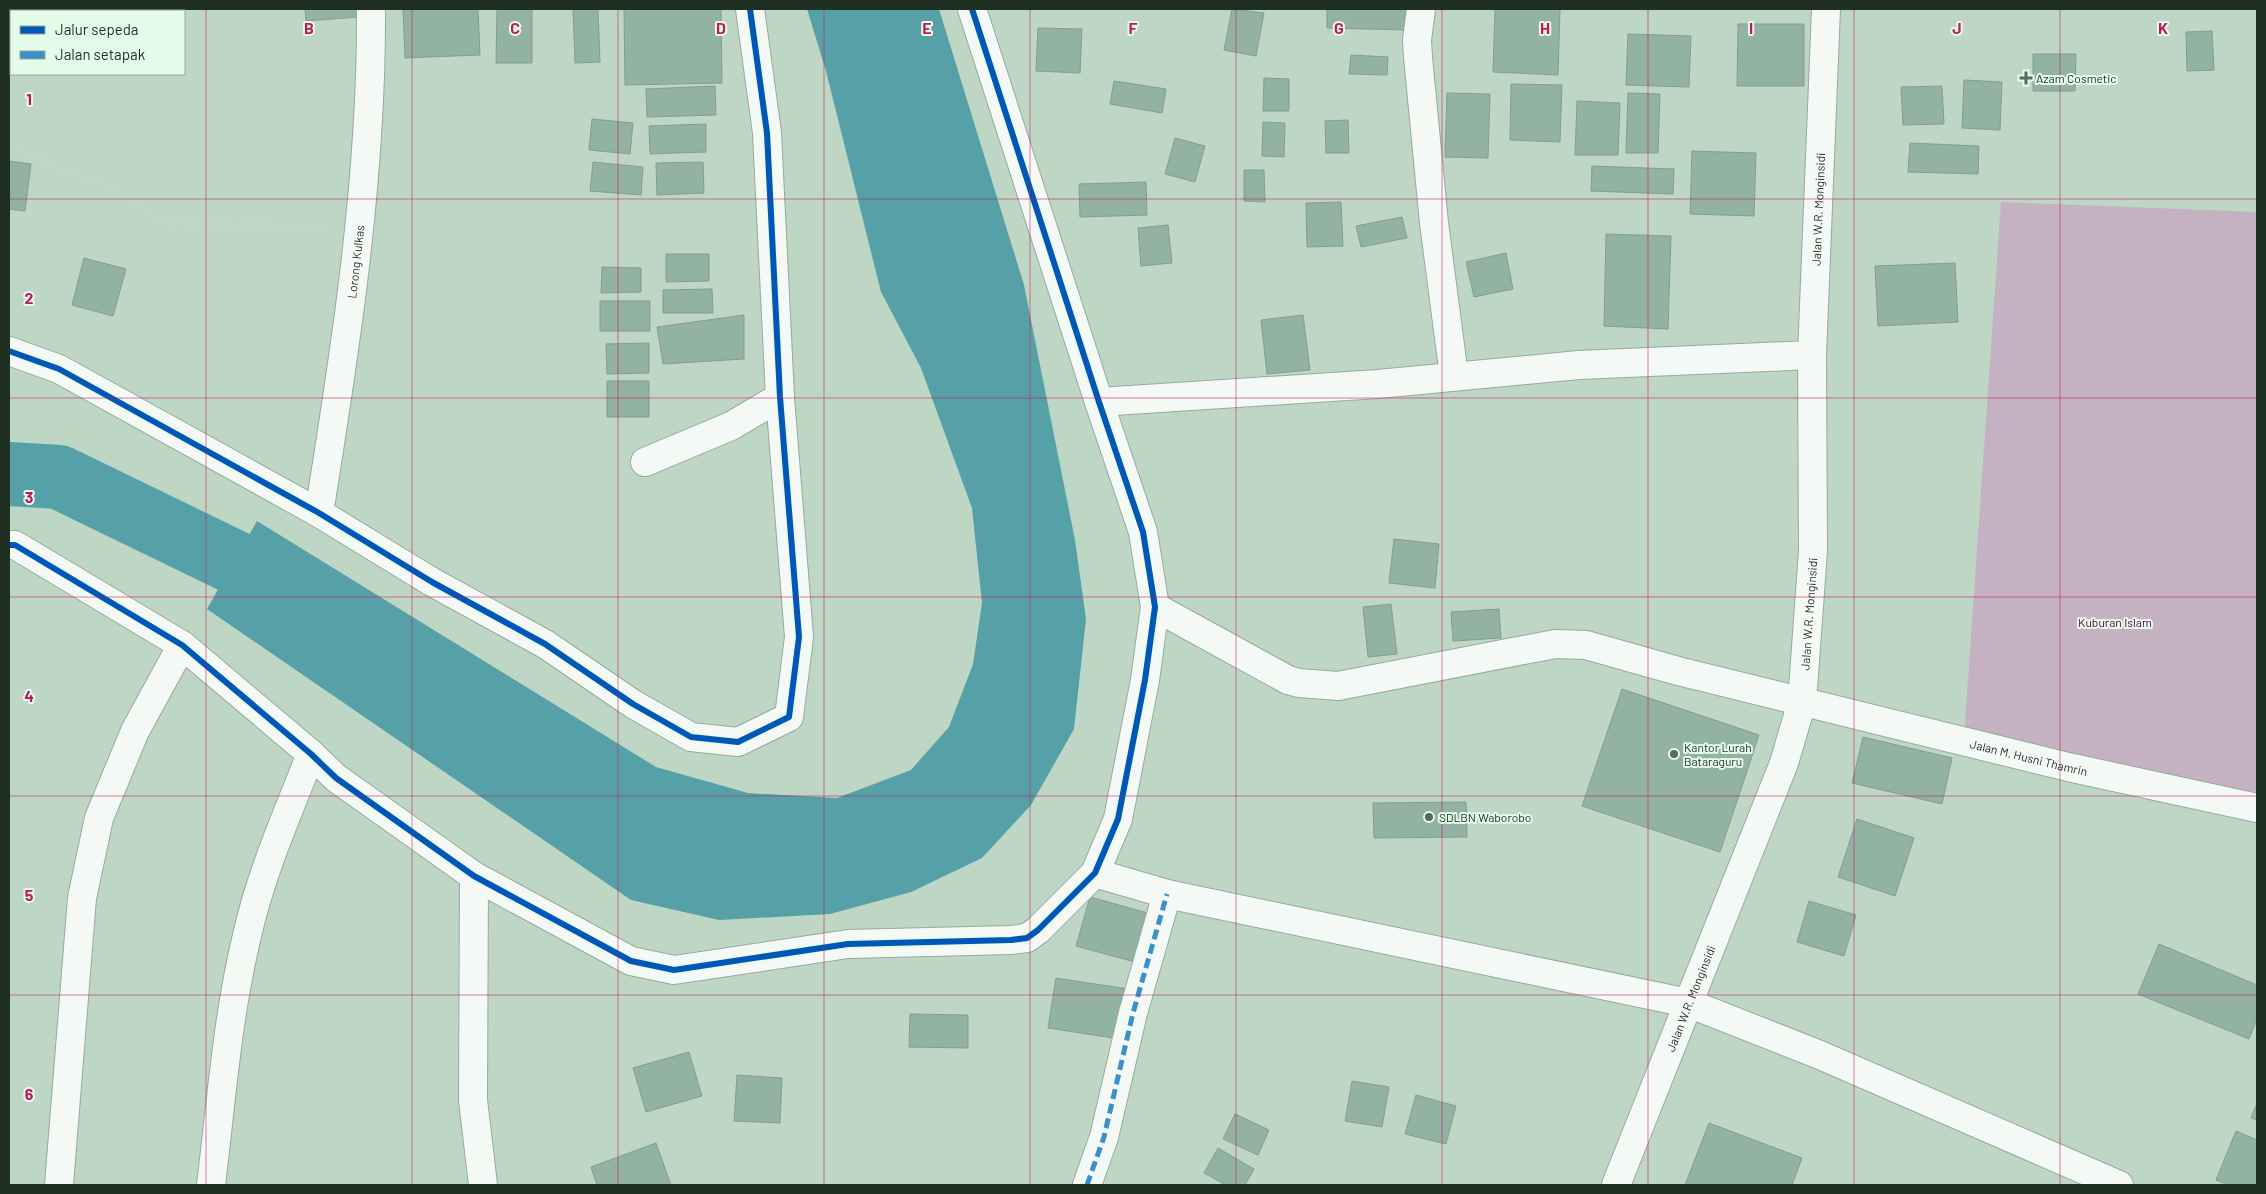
<svg xmlns="http://www.w3.org/2000/svg" width="2266" height="1194" viewBox="0 0 2266 1194" font-family="Barlow,sans-serif">
<rect width="100%" height="100%" fill="#bed6c4"/>
<path fill="#c4b1c2" d="M 2001,202 L 2257,212 L 2257,792 L 2205,784 L 1964,738 Z"/>
<path fill="#56a0a7" d="M 807,9 L 939,9 L 1024,285 L 1075,540 L 1086,619 L 1074,729 L 1031,805 L 982,858 L 911,892 L 830,914 L 719,920 L 631,900 L 207,609 L 257,521 L 656,767 L 748,793 L 837,798 L 911,770 L 949,727 L 973,664 L 982,603 L 972,508 L 921,368 L 881,292 L 826,71 Z"/>
<g fill="none" stroke-linecap="round" stroke-linejoin="round">
<path stroke="#56a0a7" stroke-width="64" d="M 9,474 L 59,477 L 234,562"/>
</g>
<path fill="#92b2a4" stroke="#869c90" d="M 305,9 L 357,9 L 358,17 L 306,21 Z
M 403,9 L 478,9 L 480,55 L 405,58 Z
M 497,9 L 532,9 L 532,63 L 496,63 Z
M 573,9 L 598,9 L 600,62 L 575,63 Z
M 624,9 L 721,9 L 722,83 L 625,85 Z
M 1232,9 L 1264,13 L 1256,56 L 1224,50 Z
M 1327,9 L 1406,9 L 1405,30 L 1327,28 Z
M 1495,9 L 1560,9 L 1558,75 L 1493,72 Z
M 1738,24 L 1804,24 L 1804,86 L 1737,86 Z
M 1038,28 L 1082,29 L 1080,73 L 1036,71 Z
M 2212,31 L 2214,70 L 2187,71 L 2186,32 Z
M 1628,34 L 1691,36 L 1689,87 L 1626,85 Z
M 2033,54 L 2076,54 L 2075,91 L 2033,91 Z
M 1351,55 L 1388,57 L 1387,75 L 1349,74 Z
M 1264,78 L 1289,79 L 1289,111 L 1263,111 Z
M 1964,80 L 2002,82 L 2000,130 L 1962,128 Z
M 1114,81 L 1166,89 L 1162,113 L 1110,104 Z
M 1511,84 L 1562,85 L 1560,142 L 1510,140 Z
M 715,86 L 716,115 L 647,117 L 646,89 Z
M 1942,86 L 1944,124 L 1903,125 L 1901,87 Z
M 1447,93 L 1490,94 L 1488,158 L 1445,157 Z
M 1628,93 L 1660,94 L 1658,153 L 1626,153 Z
M 1577,101 L 1620,103 L 1618,155 L 1575,155 Z
M 592,119 L 633,123 L 630,154 L 589,150 Z
M 1348,120 L 1349,153 L 1326,153 L 1325,121 Z
M 1263,122 L 1285,123 L 1284,157 L 1262,156 Z
M 706,124 L 706,152 L 650,154 L 649,126 Z
M 1175,138 L 1205,146 L 1195,182 L 1165,174 Z
M 1910,143 L 1979,146 L 1978,174 L 1908,172 Z
M 1692,151 L 1756,153 L 1754,216 L 1690,214 Z
M 9,161 L 31,164 L 25,211 L 9,209 Z
M 593,162 L 643,167 L 641,195 L 590,191 Z
M 703,162 L 704,193 L 657,195 L 656,163 Z
M 1592,166 L 1674,169 L 1673,194 L 1591,191 Z
M 1244,170 L 1264,170 L 1265,202 L 1244,201 Z
M 1146,182 L 1147,215 L 1080,217 L 1079,184 Z
M 1341,202 L 1343,246 L 1307,247 L 1306,203 Z
M 1402,217 L 1407,238 L 1361,247 L 1356,226 Z
M 1168,225 L 1172,263 L 1141,266 L 1138,228 Z
M 1606,234 L 1671,236 L 1668,329 L 1604,326 Z
M 1506,253 L 1513,289 L 1474,297 L 1466,262 Z
M 666,254 L 709,254 L 709,281 L 666,282 Z
M 84,258 L 126,269 L 113,316 L 72,305 Z
M 1955,263 L 1958,322 L 1878,326 L 1875,266 Z
M 602,267 L 641,268 L 641,292 L 601,293 Z
M 712,289 L 713,313 L 663,313 L 663,290 Z
M 600,301 L 650,301 L 650,331 L 600,331 Z
M 744,315 L 744,359 L 663,364 L 657,327 Z
M 1303,315 L 1310,370 L 1267,374 L 1261,320 Z
M 649,343 L 649,373 L 607,374 L 606,344 Z
M 607,381 L 649,381 L 649,417 L 607,417 Z
M 1394,539 L 1439,544 L 1435,588 L 1389,583 Z
M 1391,604 L 1397,654 L 1368,657 L 1363,607 Z
M 1499,609 L 1501,638 L 1453,641 L 1451,612 Z
M 1622,689 L 1759,735 L 1720,852 L 1582,806 Z
M 1863,737 L 1952,758 L 1942,804 L 1852,783 Z
M 1466,802 L 1467,837 L 1374,838 L 1373,803 Z
M 1857,819 L 1914,838 L 1895,896 L 1838,877 Z
M 1090,897 L 1148,913 L 1135,962 L 1076,946 Z
M 1809,901 L 1856,915 L 1844,956 L 1797,942 Z
M 2159,944 L 2257,985 L 2257,1019 L 2249,1039 L 2138,994 Z
M 1056,978 L 1128,989 L 1120,1039 L 1048,1028 Z
M 910,1014 L 968,1015 L 968,1048 L 909,1047 Z
M 689,1052 L 702,1096 L 646,1112 L 633,1068 Z
M 737,1075 L 782,1078 L 780,1123 L 734,1121 Z
M 1352,1081 L 1389,1087 L 1382,1127 L 1345,1121 Z
M 1416,1095 L 1456,1106 L 1446,1144 L 1405,1134 Z
M 2257,1103 L 2257,1120 L 2251,1118 Z
M 1235,1114 L 1269,1130 L 1258,1155 L 1223,1139 Z
M 1709,1123 L 1802,1158 L 1792,1185 L 1685,1185 Z
M 2236,1131 L 2257,1140 L 2257,1185 L 2229,1185 L 2216,1180 Z
M 656,1143 L 671,1185 L 597,1185 L 591,1167 Z
M 1218,1148 L 1254,1169 L 1245,1185 L 1226,1185 L 1204,1173 Z"/>
<g fill="none" stroke-linecap="round" stroke-linejoin="round">
<g stroke="#97aa9c" stroke-width="30">
<g id="minor">
<path d="M 1421,9 L 1417,40 L 1418,57 L 1434,223 L 1454,376"/>
<path d="M 9,351 L 59,369 L 319,513 L 432,582 L 545,644 L 633,704 L 691,737 L 738,742 L 789,717 L 799,637 L 780,397 L 767,133 L 750,9"/>
<path d="M 1099,402 L 1378,384 L 1579,365 L 1812,355"/>
<path d="M 645,462 L 731,426 L 780,397"/>
<path id="s1" d="M 319,513 C 346,346 372,178 371,9"/>
<path d="M 9,545 L 15,545 L 182,645 L 311,754 L 336,778 L 474,876 L 631,961 L 674,970 L 848,944 L 1011,940 L 1027,938 L 1038,930 L 1095,873 L 1118,819 L 1145,680 L 1155,607 L 1143,532 L 1099,402 L 972,9"/>
<path id="s2" d="M 1155,607 L 1288,680 L 1299,683 L 1338,686 L 1555,644 L 1586,645 L 1678,671 L 2068,767 L 2257,808"/>
<path d="M 1095,873 L 1167,894 L 1688,1003 L 1820,1055 L 2119,1185"/>
<path d="M 474,876 L 473,1100 L 483,1185"/>
<path d="M 59,1185 L 82,898 L 99,818 L 135,731 L 182,645"/>
<path d="M 211,1185 C 221,1104 227,1020 246,940 C 260,875 287,815 311,754"/>
<path d="M 1087,1185 L 1104,1137 L 1133,1013 L 1167,894"/>
</g>
</g>
<g stroke="#97aa9c" stroke-width="30">
<g id="secondary">
<path id="s3" d="M 1616,1185 L 1784,763 L 1802,702 L 1813,551 L 1812,355 L 1826,9"/>
</g>
</g>
<path stroke="#c9d1cb" stroke-width="3" stroke-dasharray="4 4" stroke-linecap="butt" d="M 9,147 L 131,196 L 160,223 L 328,226"/>
<use href="#minor" stroke="#f5f9f6" stroke-width="28"/>
<use href="#secondary" stroke="#f5f9f6" stroke-width="28"/>
<path stroke="#3991cb" stroke-width="5" stroke-dasharray="10 5" stroke-linecap="butt" d="M 1087,1185 L 1104,1137 L 1133,1013 L 1167,894"/>
<g stroke="#e5fbe9" stroke-width="9">
<path id="cycleway" d="M 9,351 L 59,369 L 319,513 L 432,582 L 545,644 L 633,704 L 691,737 L 738,742 L 789,717 L 799,637 L 780,397 L 767,133 L 750,9
M 9,545 L 15,545 L 182,645 L 311,754 L 336,778 L 474,876 L 631,961 L 674,970 L 848,944 L 1011,940 L 1027,938 L 1038,930 L 1095,873 L 1118,819 L 1145,680 L 1155,607 L 1143,532 L 1099,402 L 972,9"/>
</g>
<use href="#cycleway" stroke="#0057b8" stroke-width="6"/>
</g>
<path fill="none" stroke="#c2185b" stroke-width="1" stroke-opacity="0.55" d="M 206,9 L 206,1185M 412,9 L 412,1185M 618,9 L 618,1185M 824,9 L 824,1185M 1030,9 L 1030,1185M 1236,9 L 1236,1185M 1442,9 L 1442,1185M 1648,9 L 1648,1185M 1854,9 L 1854,1185M 2060,9 L 2060,1185M 9,199 L 2257,199M 9,398 L 2257,398M 9,597 L 2257,597M 9,796 L 2257,796M 9,995 L 2257,995"/>
<g fill="#576a5b" stroke="#e5fbe9" stroke-width="2">
<path d="M2023.5 70.5h5v5h5v5h-5v5h-5v-5h-5v-5h5z"/>
<circle cx="1674" cy="754" r="5"/>
<circle cx="1429" cy="817" r="5"/>
</g>
<g text-anchor="middle" dominant-baseline="central" stroke-width="4" stroke-linejoin="round" paint-order="stroke">
<g font-size="12" fill="#1f3023" stroke="#e5fbe9" text-anchor="start">
<text x="2036" y="78">Azam Cosmetic</text>
<text x="1684" y="747">Kantor Lurah<tspan x="1684" dy="14">Bataraguru</tspan></text>
<text x="1439" y="817">SDLBN Waborobo</text>
</g>
<g font-size="12" fill="#1f3023" stroke="#e5fbe9">
<text stroke="none"><textPath href="#s3" startOffset="1011">Jalan W.R. Monginsidi</textPath></text>
<text stroke="none"><textPath href="#s1" startOffset="254">Lorong Kulkas</textPath></text>
<text stroke="none"><textPath href="#s3" startOffset="606">Jalan W.R. Monginsidi</textPath></text>
<text stroke="none"><textPath href="#s2" startOffset="911">Jalan M. Husni Thamrin</textPath></text>
<text stroke="none"><textPath href="#s3" startOffset="201">Jalan W.R. Monginsidi</textPath></text>
</g>
<g font-size="12" fill="#550150" stroke="#e5fbe9">
<text x="2115" y="622">Kuburan Islam</text>
</g>
</g>
<g font-size="16" text-anchor="middle" font-weight="bold" fill="#c2185b" stroke="#e5fbe9" stroke-width="4" stroke-linejoin="round" paint-order="stroke">
<text x="309" y="34">B</text>
<text x="515" y="34">C</text>
<text x="721" y="34">D</text>
<text x="927" y="34">E</text>
<text x="1133" y="34">F</text>
<text x="1339" y="34">G</text>
<text x="1545" y="34">H</text>
<text x="1751" y="34">I</text>
<text x="1957" y="34">J</text>
<text x="2163" y="34">K</text>
<text x="29" y="105">1</text>
<text x="29" y="304">2</text>
<text x="29" y="503">3</text>
<text x="29" y="702">4</text>
<text x="29" y="901">5</text>
<text x="29" y="1100">6</text>
</g>
<rect width="2266" height="1194" fill="none" stroke="#1f3023" stroke-width="20"/>
<rect x="10" y="10" width="175" height="65" fill="#e5fbe9" stroke="#96aa9a"/>
<rect x="20" y="26" width="25" height="8" fill="#0057b8" stroke="#96aa9a"/>
<text x="55" y="35" font-size="15" fill="#1f3023">Jalur sepeda</text>
<rect x="20" y="51" width="25" height="8" fill="#3991cb" stroke="#96aa9a"/>
<text x="55" y="60" font-size="15" fill="#1f3023">Jalan setapak</text>
</svg>
